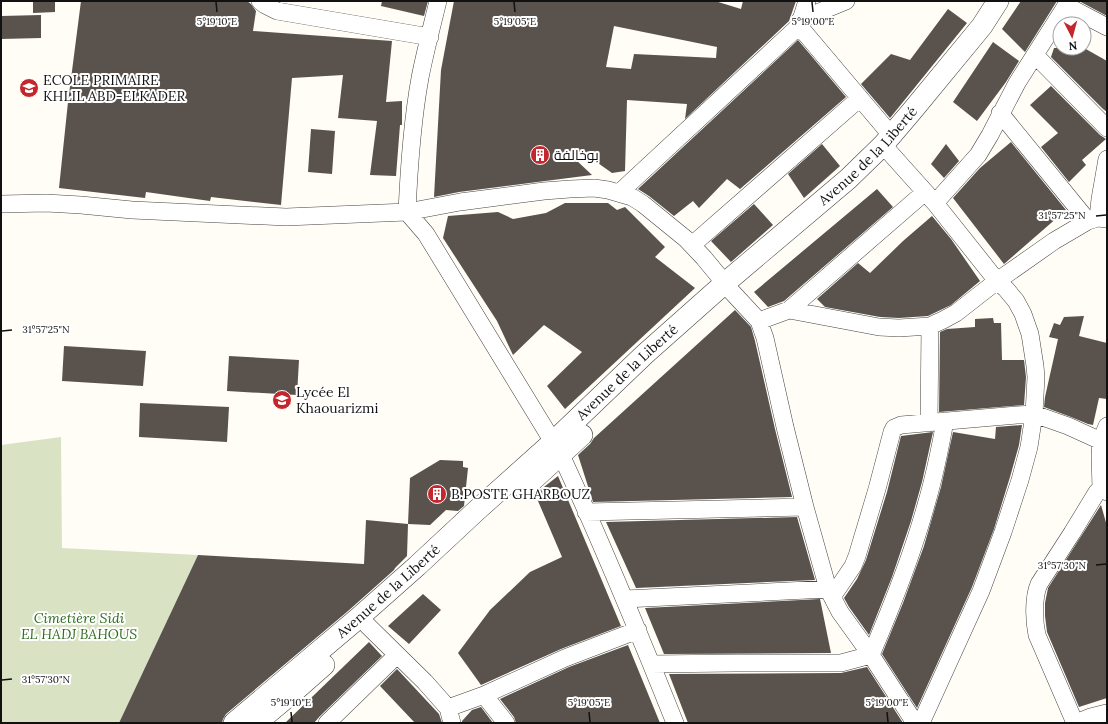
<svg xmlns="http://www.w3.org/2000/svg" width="1108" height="724" viewBox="0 0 1108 724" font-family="Lora,Cairo,serif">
<rect width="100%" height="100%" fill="#fffdf5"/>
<path fill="#d9e3c4" d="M 61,437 L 62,548 L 198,555 L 119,723 L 1,723 L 1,445 Z"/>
<path fill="#5a524d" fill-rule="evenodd" d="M 33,1 L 55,1 L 55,12 L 33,13 Z
M 81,1 L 247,1 L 251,4 L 256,11 L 253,31 L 392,41 L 386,102 L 402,101 L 402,125 L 400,125 L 396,176 L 370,175 L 377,121 L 338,118 L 343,75 L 292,78 L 281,205 L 211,197 L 210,201 L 146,192 L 145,198 L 59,188 L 68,102 Z
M 382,1 L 428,1 L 424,16 L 381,6 Z
M 454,1 L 715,1 L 741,9 L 743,1 L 796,1 L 789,21 L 685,119 L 687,104 L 627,100 L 625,171 L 612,173 L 581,151 L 575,159 L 592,175 L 459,192 L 434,197 L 441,70 ZM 614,26 L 717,47 L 716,58 L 634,54 L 631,69 L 606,67 Z
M 1021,1 L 1057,1 L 1025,52 L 1002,29 Z
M 1079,1 L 1107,1 L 1107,16 Z
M 948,9 L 967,23 L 890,118 L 861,84 L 891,54 L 910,60 Z
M 41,15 L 41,38 L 1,39 L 1,16 Z
M 798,40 L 846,97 L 740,189 L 727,179 L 699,208 L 693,201 L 674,216 L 649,196 L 638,189 Z
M 993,42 L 1019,61 L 1006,82 L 977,121 L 953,102 Z
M 1054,48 L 1084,48 L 1107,61 L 1107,112 L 1103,109 L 1051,57 Z
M 1051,86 L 1100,135 L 1106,139 L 1082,160 L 1086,165 L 1069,182 L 1041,147 L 1058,133 L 1030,105 Z
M 311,129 L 335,131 L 332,174 L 308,172 Z
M 1011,142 L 1066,210 L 1004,264 L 953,198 L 980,168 Z
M 822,144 L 840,166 L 804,198 L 788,174 Z
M 946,144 L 959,161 L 944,178 L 931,164 Z
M 877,189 L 893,207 L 784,301 L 768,307 L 754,292 Z
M 565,203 L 608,203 L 617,210 L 625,207 L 665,247 L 655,257 L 695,288 L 565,409 L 547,386 L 582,352 L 544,325 L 513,355 L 497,321 L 443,238 L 448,216 L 498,212 L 513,219 L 546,213 Z
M 754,204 L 773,225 L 731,262 L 711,241 Z
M 932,216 L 951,239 L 980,281 L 951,305 L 928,316 L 899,318 L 880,317 L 825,307 L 817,299 L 858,263 L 870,273 L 903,241 Z
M 735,310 L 751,327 L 755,341 L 775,429 L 792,497 L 593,502 L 578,455 L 590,444 L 594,438 Z
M 1084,316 L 1079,336 L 1107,343 L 1107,399 L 1099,398 L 1093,425 L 1088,424 L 1071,417 L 1044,407 L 1045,397 L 1058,339 L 1049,337 L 1054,323 L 1060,325 L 1064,317 Z
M 993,318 L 994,323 L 1001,323 L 1002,360 L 1024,360 L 1026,377 L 1024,405 L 939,412 L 940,332 L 947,329 L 975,327 L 975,319 Z
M 64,346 L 146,351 L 143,386 L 62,381 Z
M 229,356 L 299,360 L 297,395 L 227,391 Z
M 140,403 L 229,407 L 227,442 L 139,437 Z
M 1022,425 L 1019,445 L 1010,477 L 994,529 L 972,587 L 917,708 L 882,654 L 903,603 L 924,546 L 941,487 L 953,432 L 995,439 L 996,427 Z
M 933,432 L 922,482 L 911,521 L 892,577 L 869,635 L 849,607 L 844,598 L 857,579 L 866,560 L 887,492 L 901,436 Z
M 440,460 L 463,461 L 463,467 L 468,468 L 464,506 L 458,511 L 446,510 L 430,525 L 408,524 L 410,478 Z
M 558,476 L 621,626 L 561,649 L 481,685 L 458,653 L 490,610 L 530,572 L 562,557 L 535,494 Z
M 1101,505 L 1107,526 L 1107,698 L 1079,707 L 1047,632 L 1045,616 L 1045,603 L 1048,588 Z
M 797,517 L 815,580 L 636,588 L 606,522 Z
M 366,520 L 408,524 L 407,556 L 395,568 L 394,570 L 348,611 L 226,714 L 223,719 L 222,723 L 119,723 L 198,555 L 364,564 Z
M 423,594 L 441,610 L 409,644 L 388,626 Z
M 820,599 L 831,653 L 664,654 L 645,608 Z
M 369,642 L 382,656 L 320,716 L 314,723 L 285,723 Z
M 628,645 L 660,723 L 516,723 L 514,717 L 500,699 L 569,667 Z
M 867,667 L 903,723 L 688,723 L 669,674 L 841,673 Z
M 397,669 L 439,714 L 442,723 L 415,723 L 380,686 Z
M 481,707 L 493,723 L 462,723 L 462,721 L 472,710 Z"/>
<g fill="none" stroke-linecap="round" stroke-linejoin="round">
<g stroke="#444" stroke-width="18">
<path id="minor" d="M 260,1 L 265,5 L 277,11 L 430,37
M 438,1 C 432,26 425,52 420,78 C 412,122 409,167 407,212 L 426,234 L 561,455 C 602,543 639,633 675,723
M 1067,6 L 1107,27
M 800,20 L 846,1
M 799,26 L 891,135
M 1035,55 L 1107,128
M 1000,113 L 1088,221
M 883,145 L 935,203 L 997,281 L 1006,289 L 1016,301 L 1023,314 L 1030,334 L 1035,366 L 1036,377 L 1034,414 L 1029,447 L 1020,480 L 1003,532 L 981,591 L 921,723
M 619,193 L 799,26 L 807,1
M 935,203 L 978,155 L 990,135 L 1017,83 L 1069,1
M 1,204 L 46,203 L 81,205 L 132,210 L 286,217 L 407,212 L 460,202 L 544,191 L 570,189 L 594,188 L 608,190 L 632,197 L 643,204 L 686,239 L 704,258 L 732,292 L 759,321 L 765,338 L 785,427 L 805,507 L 828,589 L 840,612 L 871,655 L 915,723
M 1098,218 L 1100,199 L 1107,159
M 692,245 L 860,98
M 789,310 L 925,192
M 759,321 L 789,310 L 879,327 L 899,328 L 930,326 L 943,320 L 956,313 L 997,281 L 1054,241 L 1088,221 L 1098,218 L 1107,219
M 929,423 L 930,326
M 1101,489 L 1100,455 L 1101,441 L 1107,426
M 586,512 L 805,507
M 832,597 L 853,566 L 857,556 L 877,489 L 892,432 L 894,428 L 901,425 L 1017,415 L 1034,414 L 1068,426 L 1101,441
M 625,599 L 828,589
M 367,625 L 425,682 L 448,708 L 452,723
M 651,664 L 735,663 L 841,663 L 871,655 C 892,606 912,556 926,505 C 934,478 940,449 945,421
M 484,695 L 565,658 L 638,630
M 448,708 L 484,695 L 506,723
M 327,723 L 397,655
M 1075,723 L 1037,635 C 1034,621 1033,598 1039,584 L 1072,533 L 1097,492 L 1101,489 L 1104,489 L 1107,492"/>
</g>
<g stroke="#444" stroke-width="22">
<g id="tertiary">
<path d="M 524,488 L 582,435"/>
<path d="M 261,719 L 298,688 L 324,665"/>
<path id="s1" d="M 234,723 L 356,620 L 417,566 L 476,511 L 553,442 L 645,354 L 725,283 L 848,179 L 883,145 L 912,111 L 982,26 L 998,1"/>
<path d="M 1081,723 L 1091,719 L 1107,715"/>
</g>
</g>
<use href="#minor" stroke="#fff" stroke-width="17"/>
<use href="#tertiary" stroke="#fff" stroke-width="21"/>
</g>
<path fill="none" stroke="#111" stroke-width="1.5" d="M 216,2 L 217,12M 514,2 L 515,12M 812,2 L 813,12M 1096,216 L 1106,215M 2,331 L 12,330M 1096,565 L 1106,564M 2,680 L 12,679M 291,712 L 292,722M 589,712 L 590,722M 887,712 L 888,722"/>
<defs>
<g id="school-disc" transform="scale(1)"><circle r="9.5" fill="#c4262e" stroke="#fff"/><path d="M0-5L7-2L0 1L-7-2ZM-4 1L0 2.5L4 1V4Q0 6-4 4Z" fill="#fff"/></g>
<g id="building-disc" transform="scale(1)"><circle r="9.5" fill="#c4262e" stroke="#fff"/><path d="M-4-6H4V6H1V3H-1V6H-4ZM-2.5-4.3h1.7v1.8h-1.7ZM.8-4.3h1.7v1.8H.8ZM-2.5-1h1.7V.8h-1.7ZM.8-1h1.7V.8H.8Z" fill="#fff"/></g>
</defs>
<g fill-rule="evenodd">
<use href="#school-disc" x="29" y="88"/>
<use href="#building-disc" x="540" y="155"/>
<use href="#school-disc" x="282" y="400"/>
<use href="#building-disc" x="437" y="494"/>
</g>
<g text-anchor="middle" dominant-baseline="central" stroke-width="4" stroke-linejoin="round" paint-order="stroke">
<g font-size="14" fill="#111" stroke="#fff" text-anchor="start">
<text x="43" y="80">ECOLE PRIMAIRE<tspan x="43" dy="16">KHLIL ABD-ELKADER</tspan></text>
<text x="554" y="155">بوخالفة</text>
<text x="296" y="392">Lycée El<tspan x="296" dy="16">Khaouarizmi</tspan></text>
<text x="451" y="494">B.POSTE GHARBOUZ</text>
</g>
<g font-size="14" fill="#111" stroke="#fff">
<text stroke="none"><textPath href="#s1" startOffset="851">Avenue de la Liberté</textPath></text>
<text stroke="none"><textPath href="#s1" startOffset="527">Avenue de la Liberté</textPath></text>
<text stroke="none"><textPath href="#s1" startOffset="203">Avenue de la Liberté</textPath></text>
</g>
<g font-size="14" font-style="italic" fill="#2f6b1f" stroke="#fff">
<text x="79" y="618">Cimetière Sidi<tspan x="79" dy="16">EL HADJ BAHOUS</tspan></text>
</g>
</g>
<g font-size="10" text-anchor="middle" fill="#111" stroke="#fff" stroke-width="4" stroke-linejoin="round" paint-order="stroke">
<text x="217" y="25">5°19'10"E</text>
<text x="515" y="25">5°19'05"E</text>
<text x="813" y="25">5°19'00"E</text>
<text x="1062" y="219">31°57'25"N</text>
<text x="46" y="333">31°57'25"N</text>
<text x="1062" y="569">31°57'30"N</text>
<text x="46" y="683">31°57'30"N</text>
<text x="291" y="706">5°19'10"E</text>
<text x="589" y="706">5°19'05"E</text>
<text x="887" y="706">5°19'00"E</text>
</g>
<rect width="1108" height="724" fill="none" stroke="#111111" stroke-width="4"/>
<g transform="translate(1072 36) rotate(174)"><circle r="19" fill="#ffffff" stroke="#a0a0a0"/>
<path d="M0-3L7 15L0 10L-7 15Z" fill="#c4262e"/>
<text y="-6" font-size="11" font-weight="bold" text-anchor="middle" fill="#111111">N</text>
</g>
</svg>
